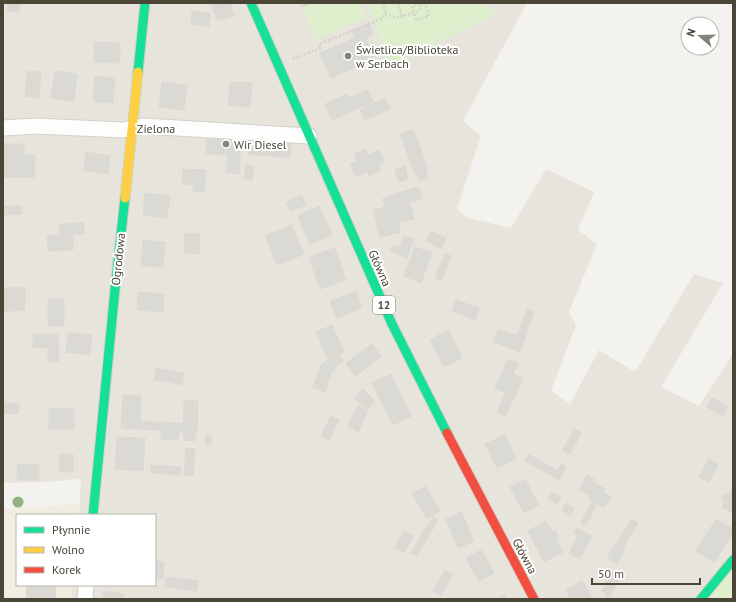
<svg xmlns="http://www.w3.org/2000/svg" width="736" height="602" viewBox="0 0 736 602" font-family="'PT Sans',sans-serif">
<rect width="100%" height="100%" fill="#f3f2ee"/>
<path fill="#e7e4db" d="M 3,3 L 527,3 L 463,121 L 481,136 L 457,209 L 468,218 L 511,228 L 546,169 L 594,192 L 578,230 L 597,244 L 569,312 L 576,325 L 551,391 L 570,404 L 599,350 L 635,372 L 694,274 L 723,283 L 661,387 L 699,406 L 733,354 L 733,551 L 696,599 L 71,599 L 72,585 L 155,585 L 155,515 L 79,515 L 81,479 L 46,482 L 3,483 Z"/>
<path fill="#f1ede0" d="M 80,504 L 79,515 L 17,515 L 17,585 L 72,585 L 71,599 L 3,599 L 3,509 Z"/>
<path fill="#dfeecd" d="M 312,3 L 360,3 L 366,18 L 316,39 L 302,7 Z
M 367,3 L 481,3 L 497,13 L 391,65 Z
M 733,566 L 733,599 L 706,599 Z"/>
<path fill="#dbd9d4" stroke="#dbd9d3" d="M 8,3 L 20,3 L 19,12 L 7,11 Z
M 211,3 L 230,3 L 234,16 L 217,21 Z
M 301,3 L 312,3 L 302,7 Z
M 192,11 L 211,14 L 209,27 L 191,24 Z
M 369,23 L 373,34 L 366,38 L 364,34 L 355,38 L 352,31 Z
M 364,34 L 375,59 L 331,78 L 320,53 Z
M 95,42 L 120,43 L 120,63 L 94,62 Z
M 27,71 L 41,72 L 39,98 L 25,96 Z
M 55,71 L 77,74 L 74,101 L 51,98 Z
M 95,76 L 115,78 L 113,103 L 93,102 Z
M 162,82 L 187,85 L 184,110 L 159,107 Z
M 230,82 L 252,83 L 250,107 L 228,105 Z
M 368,90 L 373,102 L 354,110 L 349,98 Z
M 347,94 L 354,110 L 332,120 L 325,104 Z
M 385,98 L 390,109 L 364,120 L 360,110 Z
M 413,129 L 428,169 L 415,174 L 400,134 Z
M 207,139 L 241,142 L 239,174 L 226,173 L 228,155 L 206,154 Z
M 249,140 L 291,143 L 290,158 L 248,154 Z
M 3,144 L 24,144 L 24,155 L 35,155 L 35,177 L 3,177 Z
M 365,149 L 368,155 L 357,160 L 354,154 Z
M 379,150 L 385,162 L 356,177 L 350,164 Z
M 86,152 L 110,156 L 108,174 L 84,171 Z
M 246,165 L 254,166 L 252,180 L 244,179 Z
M 379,165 L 381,170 L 369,176 L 367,171 Z
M 405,166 L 408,179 L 399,182 L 395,169 Z
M 183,169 L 206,170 L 205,185 L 182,184 Z
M 425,170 L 428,178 L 420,181 L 417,173 Z
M 193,185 L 205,185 L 204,192 L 193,191 Z
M 419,187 L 423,198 L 407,203 L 407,201 L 404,202 L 401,192 Z
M 401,192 L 404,202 L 385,207 L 383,198 Z
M 145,193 L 170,196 L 167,218 L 143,215 Z
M 302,195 L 306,205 L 290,211 L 286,202 Z
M 407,201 L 408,204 L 409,204 L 412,210 L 395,214 L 393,205 Z
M 393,205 L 395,214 L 412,210 L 414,219 L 398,223 L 400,232 L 380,237 L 373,210 Z
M 3,206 L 21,206 L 22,214 L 3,215 Z
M 319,206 L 332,235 L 310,244 L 298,216 Z
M 84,223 L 84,234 L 60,235 L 59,224 Z
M 292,225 L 304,254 L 277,265 L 265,236 Z
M 431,231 L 446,238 L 441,249 L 426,240 Z
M 185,233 L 200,234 L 199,254 L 184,253 Z
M 73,234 L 73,250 L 48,251 L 47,236 Z
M 404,236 L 414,239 L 407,258 L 397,254 Z
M 143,240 L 165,242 L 163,267 L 141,266 Z
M 393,245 L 400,247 L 397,254 L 390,251 Z
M 415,247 L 432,253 L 421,283 L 404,276 Z
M 335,248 L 346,280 L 320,289 L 309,257 Z
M 445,253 L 451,256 L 442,281 L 435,278 Z
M 25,287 L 25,310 L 12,311 L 12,288 Z
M 3,288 L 12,288 L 12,311 L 3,311 Z
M 356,291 L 362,308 L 337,318 L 330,301 Z
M 138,292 L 164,294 L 163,312 L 137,310 Z
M 48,299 L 64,299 L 64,326 L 48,326 Z
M 456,300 L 479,308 L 475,320 L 452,311 Z
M 527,309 L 534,312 L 525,338 L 517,336 Z
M 332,325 L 344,352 L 328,359 L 316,332 Z
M 498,329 L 525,338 L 520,352 L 494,342 Z
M 448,330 L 462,358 L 444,367 L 430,340 Z
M 68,333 L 92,335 L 90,355 L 66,352 Z
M 33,334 L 58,334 L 59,362 L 48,362 L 48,348 L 33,348 Z
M 372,344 L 381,356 L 356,376 L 346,363 Z
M 339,354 L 343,362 L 328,371 L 322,364 Z
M 508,359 L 518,363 L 505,392 L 495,388 Z
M 322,364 L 328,371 L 334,367 L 335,371 L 331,373 L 325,392 L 313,387 Z
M 156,368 L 184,374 L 182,385 L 161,380 L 160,381 L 154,380 Z
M 391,374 L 399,391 L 380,400 L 372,383 Z
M 513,374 L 523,378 L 506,416 L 497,412 Z
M 363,389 L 375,401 L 367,410 L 354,398 Z
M 399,391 L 412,416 L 393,425 L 380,400 Z
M 123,395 L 141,396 L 140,429 L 121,428 Z
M 712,398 L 728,406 L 723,416 L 707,407 Z
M 184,400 L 198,401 L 197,433 L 183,433 Z
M 19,403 L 19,413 L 3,414 L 3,404 Z
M 359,405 L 367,413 L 358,432 L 348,426 Z
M 49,408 L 74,409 L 74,429 L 49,429 Z
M 331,416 L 339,420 L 329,440 L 321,436 Z
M 140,421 L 174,423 L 174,431 L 140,429 Z
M 174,423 L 182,423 L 182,432 L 174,431 Z
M 574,429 L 582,433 L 574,446 L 567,442 Z
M 161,431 L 179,432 L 178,440 L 161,439 Z
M 184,433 L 195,433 L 195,441 L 184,440 Z
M 206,435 L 212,436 L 211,445 L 205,444 Z
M 505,435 L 516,459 L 497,468 L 485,444 Z
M 117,437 L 145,438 L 143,471 L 115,469 Z
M 567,442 L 574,446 L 570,454 L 562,450 Z
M 186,448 L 195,449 L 193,476 L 184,476 Z
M 60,454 L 73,454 L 73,472 L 59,472 Z
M 528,454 L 551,467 L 547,473 L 525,461 Z
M 709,459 L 718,465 L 709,482 L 699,477 Z
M 18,464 L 39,465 L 39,480 L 17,480 Z
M 561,464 L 566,467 L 563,473 L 558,470 Z
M 151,465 L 181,467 L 181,475 L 151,473 Z
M 551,467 L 563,473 L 559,480 L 547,473 Z
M 587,475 L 594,479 L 586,493 L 579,490 Z
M 525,479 L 539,505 L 524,513 L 510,487 Z
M 593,482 L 596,484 L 590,495 L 586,493 Z
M 596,484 L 605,489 L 597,504 L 588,499 Z
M 425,486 L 440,511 L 427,519 L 412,494 Z
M 733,487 L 733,513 L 722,507 L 725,501 L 721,500 L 725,493 L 729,495 Z
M 552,492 L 561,497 L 557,504 L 548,498 Z
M 604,493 L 611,497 L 604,507 L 598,505 Z
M 592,502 L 597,504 L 590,518 L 585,515 Z
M 566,503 L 574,508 L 570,515 L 562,510 Z
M 461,512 L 474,541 L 458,548 L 446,519 Z
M 585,515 L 590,518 L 585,526 L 581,523 Z
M 433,517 L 438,520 L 417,556 L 411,553 L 427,525 L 428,525 Z
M 631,519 L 638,523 L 622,550 L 615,546 Z
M 716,519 L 733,529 L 733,532 L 715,562 L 696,551 Z
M 546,521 L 552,532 L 555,531 L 558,537 L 555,538 L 563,552 L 544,562 L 528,531 Z
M 576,528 L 581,530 L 579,535 L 574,533 Z
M 581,530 L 592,536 L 580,559 L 569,553 Z
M 404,531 L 413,536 L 404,553 L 395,547 Z
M 614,546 L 624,551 L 617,564 L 607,558 Z
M 481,550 L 494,573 L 479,581 L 466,558 Z
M 155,561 L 164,562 L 163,579 L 155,578 Z
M 445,570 L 453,575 L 441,596 L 433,591 Z
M 612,573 L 620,578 L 610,596 L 602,591 Z
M 166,577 L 198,581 L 197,591 L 165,587 Z
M 582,580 L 593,599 L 571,599 L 566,590 Z
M 27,585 L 56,585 L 55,599 L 26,599 Z
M 103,591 L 124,594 L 123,599 L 103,599 Z
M 504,595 L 507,599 L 497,599 Z
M 607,595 L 614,599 L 605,599 Z"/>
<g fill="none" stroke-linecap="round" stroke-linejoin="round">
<g stroke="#d1d0cb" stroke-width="17">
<path id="street" d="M 3,128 L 36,126 L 123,130 L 143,126 L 309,136
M 85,599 L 86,585"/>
</g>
<g stroke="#d3d0c4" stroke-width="11">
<path id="fast" d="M 251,3 L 392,324 L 447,433
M 138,72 L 145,3
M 93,515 L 116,279 L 125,198
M 701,599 L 733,560"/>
</g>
<g stroke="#d3d0c4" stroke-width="11">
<path id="slow" d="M 125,198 L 138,72"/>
</g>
<g stroke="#d3d0c4" stroke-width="11">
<path id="jam" d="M 447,433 L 534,599"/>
</g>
<path stroke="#d3d2cc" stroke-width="2.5" stroke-dasharray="2 2" stroke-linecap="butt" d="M 383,3 L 385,11 L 385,14
M 398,3 L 402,16
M 424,3 L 412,7 L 416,20 L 429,16 L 425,3
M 293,59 L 321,48 L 319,44 L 381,19 L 385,14 L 396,18 L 417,12 C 421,9 420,7 419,3"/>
<use href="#street" stroke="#fdfdfc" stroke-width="15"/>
<use href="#fast" stroke="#16e098" stroke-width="9"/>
<use href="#slow" stroke="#ffcf43" stroke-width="9"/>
<use href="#jam" stroke="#f24e42" stroke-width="9"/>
</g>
<circle fill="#92b381" cx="18" cy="502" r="5.5"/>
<g fill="#868278" stroke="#fff" stroke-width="1.5">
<circle cx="348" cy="56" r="4"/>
<circle cx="226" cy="144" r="4"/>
</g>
<g text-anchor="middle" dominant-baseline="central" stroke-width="4" stroke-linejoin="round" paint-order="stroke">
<rect fill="#fff" stroke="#817d74" stroke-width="1" x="373" y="296" width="22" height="18" rx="3"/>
<g font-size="11" font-weight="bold" fill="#4b4538">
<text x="384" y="305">12</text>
</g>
<g font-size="12" fill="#4b4538" stroke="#fff" text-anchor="start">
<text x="356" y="49">Świetlica/Biblioteka<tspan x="356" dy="14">w Serbach</tspan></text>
<text x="234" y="144">Wir Diesel</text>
</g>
<g font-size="12" fill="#4b4538" stroke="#fff">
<text x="156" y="128">Zielona</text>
<text transform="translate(118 259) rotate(-84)">Ogrodowa</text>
<text transform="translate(380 268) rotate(66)">Główna</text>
<text transform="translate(525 556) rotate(62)">Główna</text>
</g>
</g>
<rect width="736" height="602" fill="none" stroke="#4b4538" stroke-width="8"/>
<rect x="16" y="514" width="140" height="72" fill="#ffffff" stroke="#b7b5af"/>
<rect x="24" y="527" width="20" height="6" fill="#16e098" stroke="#b7b5af"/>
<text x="52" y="534" font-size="12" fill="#4b4538">Płynnie</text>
<rect x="24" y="547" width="20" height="6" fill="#ffcf43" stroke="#b7b5af"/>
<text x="52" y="554" font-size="12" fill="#4b4538">Wolno</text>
<rect x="24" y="567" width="20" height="6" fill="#f24e42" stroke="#b7b5af"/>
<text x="52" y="574" font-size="12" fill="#4b4538">Korek</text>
<g transform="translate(700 36) rotate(290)"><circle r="19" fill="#ffffff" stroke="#b7b5af"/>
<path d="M0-3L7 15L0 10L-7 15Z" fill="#868278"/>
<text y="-6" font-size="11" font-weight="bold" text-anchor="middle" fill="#4b4538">N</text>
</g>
<path d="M592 578v6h108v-6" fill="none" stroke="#4b4538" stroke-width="2"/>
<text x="598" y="578" font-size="12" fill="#4b4538" stroke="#ffffff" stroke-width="3" paint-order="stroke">50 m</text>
</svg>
